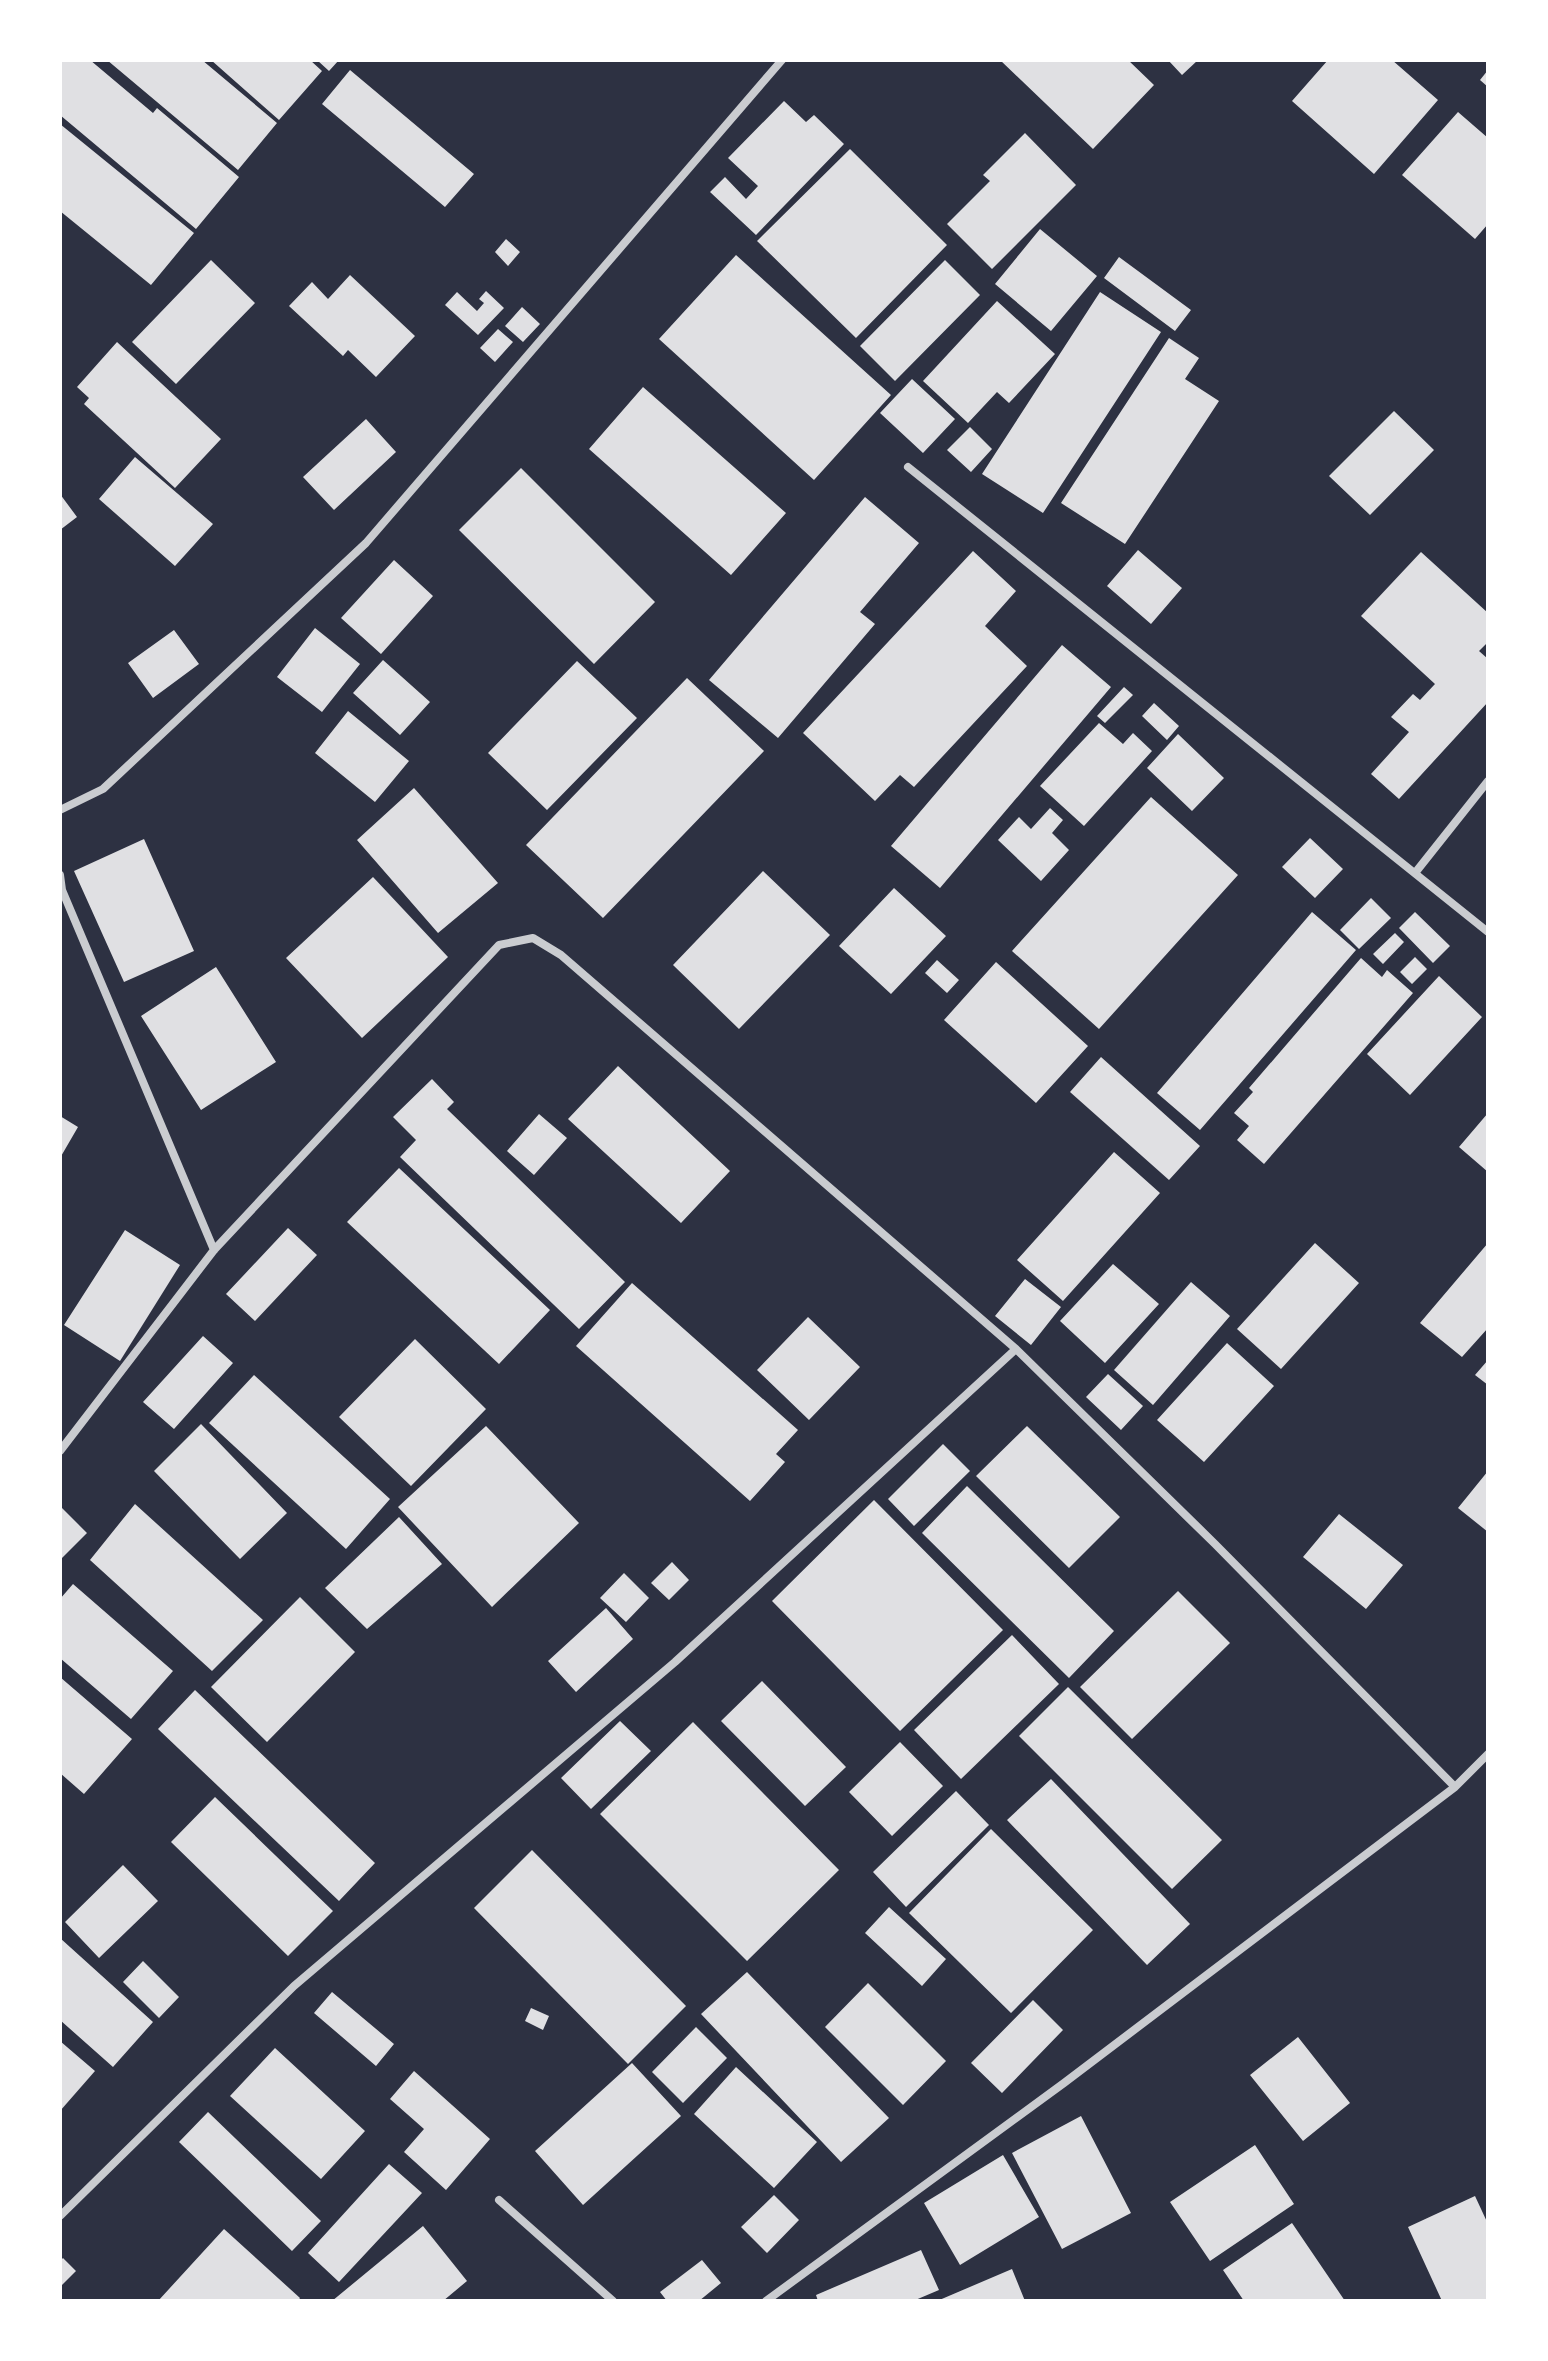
<svg xmlns="http://www.w3.org/2000/svg" width="1548" height="2361" viewBox="0 0 1548 2361" font-family="'Golos Text',sans-serif">
<rect width="100%" height="100%" fill="#2d3142"/>
<path fill="#e0e0e3" d="M 60,60 L 90,60 L 153,113 L 157,108 L 239,177 L 196,229 L 60,115 Z
M 107,60 L 202,60 L 277,123 L 238,170 Z
M 211,60 L 310,60 L 322,71 L 279,120 Z
M 317,60 L 339,60 L 329,71 Z
M 1000,60 L 1128,60 L 1154,85 L 1093,149 Z
M 1168,60 L 1198,60 L 1182,75 Z
M 1328,60 L 1392,60 L 1438,100 L 1374,174 L 1292,101 Z
M 350,70 L 474,174 L 445,207 L 322,104 Z
M 1488,70 L 1488,87 L 1480,80 Z
M 784,101 L 806,122 L 814,115 L 844,144 L 756,235 L 710,192 L 725,177 L 746,199 L 758,186 L 728,158 Z
M 1458,112 L 1488,138 L 1488,224 L 1475,239 L 1402,175 Z
M 60,124 L 194,233 L 151,285 L 60,211 Z
M 1025,133 L 1076,185 L 992,269 L 947,224 L 990,181 L 983,175 Z
M 850,149 L 947,245 L 856,338 L 757,241 Z
M 1040,229 L 1097,276 L 1051,331 L 995,284 Z
M 506,239 L 520,252 L 508,266 L 495,252 Z
M 736,255 L 891,395 L 814,480 L 659,339 Z
M 1119,257 L 1191,310 L 1175,331 L 1104,278 Z
M 211,260 L 255,303 L 176,384 L 132,342 Z
M 945,260 L 980,295 L 895,381 L 860,346 Z
M 350,275 L 415,336 L 376,377 L 348,350 L 343,356 L 289,306 L 312,282 L 328,299 Z
M 486,291 L 504,308 L 478,335 L 445,305 L 457,292 L 477,311 L 484,303 L 479,299 Z
M 1100,292 L 1161,332 L 1043,513 L 982,474 Z
M 997,301 L 1055,354 L 1009,403 L 997,392 L 968,423 L 923,381 Z
M 522,307 L 540,324 L 523,342 L 505,326 Z
M 498,329 L 513,342 L 495,362 L 480,348 Z
M 1169,338 L 1199,358 L 1185,379 L 1219,401 L 1125,544 L 1061,503 Z
M 117,342 L 221,439 L 175,488 L 84,404 L 89,398 L 77,387 Z
M 912,379 L 955,419 L 923,453 L 880,413 Z
M 643,387 L 786,513 L 731,575 L 589,449 Z
M 1394,411 L 1434,450 L 1370,515 L 1329,476 Z
M 366,419 L 396,452 L 334,510 L 303,477 Z
M 970,427 L 992,449 L 971,472 L 947,450 Z
M 135,457 L 213,524 L 175,566 L 99,499 Z
M 521,468 L 655,602 L 594,664 L 459,530 Z
M 60,494 L 77,517 L 60,530 Z
M 865,497 L 919,543 L 860,612 L 875,624 L 778,738 L 709,680 Z
M 1138,550 L 1182,588 L 1151,624 L 1107,586 Z
M 973,551 L 1016,591 L 985,626 L 1027,666 L 914,787 L 900,775 L 875,801 L 803,733 Z
M 1421,552 L 1488,613 L 1488,642 L 1479,651 L 1488,659 L 1488,702 L 1399,799 L 1371,774 L 1409,732 L 1391,717 L 1413,694 L 1420,700 L 1435,684 L 1361,616 Z
M 394,560 L 433,596 L 381,654 L 341,618 Z
M 315,628 L 360,664 L 322,712 L 277,677 Z
M 174,630 L 199,664 L 153,698 L 128,663 Z
M 1062,645 L 1111,687 L 940,888 L 891,846 Z
M 383,660 L 430,702 L 400,735 L 353,693 Z
M 577,661 L 637,718 L 547,810 L 488,753 Z
M 687,678 L 764,751 L 603,918 L 526,845 Z
M 1124,687 L 1133,695 L 1105,723 L 1097,716 Z
M 1154,703 L 1179,726 L 1167,740 L 1142,716 Z
M 348,711 L 409,761 L 375,802 L 315,753 Z
M 1099,723 L 1123,744 L 1133,733 L 1152,751 L 1084,826 L 1040,786 Z
M 1178,734 L 1224,778 L 1192,811 L 1147,768 Z
M 414,788 L 498,883 L 438,933 L 357,840 Z
M 1151,797 L 1238,875 L 1099,1029 L 1012,951 Z
M 1050,808 L 1063,820 L 1052,833 L 1069,850 L 1041,881 L 998,840 L 1019,817 L 1031,829 Z
M 1310,838 L 1343,869 L 1315,898 L 1282,867 Z
M 144,839 L 194,951 L 124,982 L 74,871 Z
M 763,871 L 830,935 L 739,1029 L 673,965 Z
M 373,877 L 448,957 L 362,1038 L 286,958 Z
M 894,888 L 946,936 L 891,994 L 839,946 Z
M 1371,898 L 1391,918 L 1359,949 L 1340,930 Z
M 1312,912 L 1356,950 L 1200,1130 L 1157,1093 Z
M 1415,912 L 1450,946 L 1433,963 L 1399,928 Z
M 1395,933 L 1404,942 L 1383,964 L 1373,954 Z
M 1415,957 L 1427,969 L 1412,984 L 1400,972 Z
M 1361,958 L 1382,977 L 1387,970 L 1413,993 L 1264,1164 L 1237,1140 L 1249,1126 L 1234,1113 L 1253,1092 L 1249,1088 Z
M 937,960 L 959,980 L 947,993 L 925,973 Z
M 996,962 L 1088,1046 L 1036,1103 L 944,1020 Z
M 216,967 L 276,1062 L 201,1110 L 141,1016 Z
M 1439,976 L 1482,1017 L 1410,1095 L 1367,1054 Z
M 1101,1057 L 1200,1146 L 1169,1180 L 1070,1092 Z
M 618,1066 L 730,1171 L 681,1223 L 568,1119 Z
M 432,1079 L 454,1102 L 447,1109 L 625,1282 L 579,1329 L 400,1157 L 416,1140 L 393,1117 Z
M 1488,1113 L 1488,1172 L 1459,1147 Z
M 539,1114 L 567,1138 L 534,1175 L 507,1151 Z
M 60,1116 L 78,1127 L 60,1158 Z
M 1114,1152 L 1160,1193 L 1063,1301 L 1017,1260 Z
M 399,1168 L 550,1310 L 499,1364 L 347,1222 Z
M 288,1228 L 317,1255 L 255,1321 L 226,1294 Z
M 125,1230 L 180,1265 L 120,1361 L 64,1325 Z
M 1315,1243 L 1359,1283 L 1281,1369 L 1237,1329 Z
M 1488,1243 L 1488,1328 L 1462,1357 L 1420,1323 Z
M 1113,1264 L 1159,1304 L 1105,1363 L 1060,1321 Z
M 1025,1279 L 1061,1307 L 1031,1345 L 995,1316 Z
M 1191,1282 L 1230,1316 L 1153,1405 L 1114,1370 Z
M 632,1283 L 798,1430 L 776,1454 L 785,1462 L 750,1501 L 576,1346 Z
M 808,1317 L 860,1367 L 809,1420 L 757,1370 Z
M 203,1336 L 233,1363 L 174,1429 L 143,1402 Z
M 415,1339 L 486,1409 L 411,1486 L 339,1417 Z
M 1227,1343 L 1274,1386 L 1204,1462 L 1157,1420 Z
M 1488,1360 L 1488,1385 L 1475,1375 Z
M 1108,1374 L 1143,1406 L 1121,1430 L 1086,1397 Z
M 254,1375 L 390,1499 L 346,1549 L 209,1423 Z
M 201,1424 L 287,1513 L 240,1559 L 154,1471 Z
M 486,1426 L 579,1523 L 492,1607 L 398,1507 Z
M 1027,1426 L 1120,1517 L 1069,1568 L 976,1476 Z
M 943,1444 L 970,1471 L 914,1526 L 888,1499 Z
M 1488,1471 L 1488,1532 L 1458,1508 Z
M 967,1486 L 1114,1631 L 1069,1678 L 922,1533 Z
M 874,1500 L 1003,1630 L 900,1731 L 772,1601 Z
M 135,1504 L 263,1620 L 212,1671 L 90,1560 Z
M 62,1508 L 87,1533 L 60,1560 L 60,1511 Z
M 1339,1514 L 1403,1565 L 1366,1609 L 1303,1557 Z
M 399,1517 L 442,1564 L 367,1629 L 325,1588 Z
M 672,1562 L 689,1580 L 669,1600 L 651,1583 Z
M 624,1573 L 649,1598 L 626,1622 L 600,1598 Z
M 73,1584 L 173,1671 L 131,1719 L 60,1658 L 60,1599 Z
M 1178,1591 L 1230,1643 L 1132,1739 L 1080,1687 Z
M 300,1597 L 355,1652 L 267,1742 L 211,1687 Z
M 606,1608 L 633,1639 L 576,1692 L 548,1661 Z
M 1012,1635 L 1059,1684 L 961,1779 L 914,1730 Z
M 60,1677 L 132,1739 L 84,1794 L 60,1773 Z
M 762,1681 L 846,1767 L 805,1806 L 721,1721 Z
M 1068,1687 L 1222,1840 L 1172,1889 L 1019,1736 Z
M 195,1690 L 375,1863 L 339,1901 L 158,1729 Z
M 620,1721 L 651,1751 L 591,1809 L 561,1778 Z
M 693,1722 L 839,1870 L 747,1961 L 600,1814 Z
M 900,1742 L 943,1786 L 892,1836 L 849,1792 Z
M 1051,1779 L 1190,1924 L 1147,1965 L 1007,1820 Z
M 956,1791 L 989,1825 L 906,1907 L 873,1872 Z
M 215,1797 L 333,1911 L 288,1956 L 171,1842 Z
M 991,1829 L 1093,1930 L 1011,2013 L 909,1913 Z
M 532,1850 L 686,2006 L 628,2064 L 474,1908 Z
M 123,1865 L 158,1901 L 99,1958 L 65,1922 Z
M 889,1907 L 946,1959 L 922,1986 L 865,1933 Z
M 60,1938 L 153,2022 L 113,2067 L 60,2020 Z
M 143,1961 L 179,1997 L 159,2018 L 123,1982 Z
M 747,1972 L 889,2118 L 841,2162 L 701,2014 Z
M 868,1983 L 946,2061 L 903,2105 L 825,2027 Z
M 332,1992 L 394,2044 L 376,2066 L 314,2013 Z
M 1033,2000 L 1063,2030 L 1002,2093 L 971,2063 Z
M 531,2008 L 549,2016 L 543,2030 L 525,2021 Z
M 696,2027 L 727,2058 L 683,2103 L 652,2072 Z
M 1298,2037 L 1350,2103 L 1303,2141 L 1250,2075 Z
M 60,2041 L 95,2071 L 60,2111 Z
M 275,2048 L 365,2131 L 321,2179 L 230,2096 Z
M 632,2063 L 681,2116 L 583,2205 L 535,2151 Z
M 736,2067 L 817,2142 L 774,2188 L 694,2114 Z
M 414,2071 L 490,2139 L 446,2190 L 404,2152 L 424,2129 L 390,2099 Z
M 208,2112 L 321,2221 L 292,2251 L 179,2142 Z
M 1081,2116 L 1131,2213 L 1062,2249 L 1012,2153 Z
M 1255,2145 L 1294,2204 L 1210,2261 L 1170,2202 Z
M 1003,2155 L 1039,2217 L 960,2265 L 924,2203 Z
M 389,2164 L 422,2193 L 339,2282 L 308,2253 Z
M 774,2195 L 799,2220 L 767,2253 L 741,2227 Z
M 1475,2196 L 1488,2224 L 1488,2301 L 1442,2301 L 1408,2227 Z
M 1292,2223 L 1345,2301 L 1244,2301 L 1223,2270 Z
M 423,2226 L 467,2281 L 443,2301 L 332,2301 Z
M 224,2229 L 300,2298 L 298,2301 L 158,2301 Z
M 921,2250 L 939,2290 L 913,2301 L 818,2301 L 816,2295 Z
M 63,2258 L 76,2271 L 60,2287 L 60,2261 Z
M 702,2260 L 721,2283 L 699,2301 L 667,2301 L 660,2292 Z
M 1012,2269 L 1025,2301 L 937,2301 Z"/>
<g fill="none" stroke-linecap="round" stroke-linejoin="round">
<path stroke="#caccd0" stroke-width="8" d="M 908,467 L 1488,932
M 60,810 L 103,789 L 366,543 L 782,60
M 1415,873 L 1488,781
M 60,875 L 62,890 L 214,1250
M 60,1451 L 214,1250 L 499,945 L 533,938 L 561,955 L 1016,1349 L 1215,1544 L 1455,1787
M 499,2200 L 613,2301
M 60,2216 L 294,1986 L 675,1662 L 1016,1349
M 766,2301 L 1064,2083 L 1455,1787 L 1488,1754"/>
</g>
<rect width="1548" height="2361" fill="none" stroke="#ffffff" stroke-width="124"/>
</svg>
